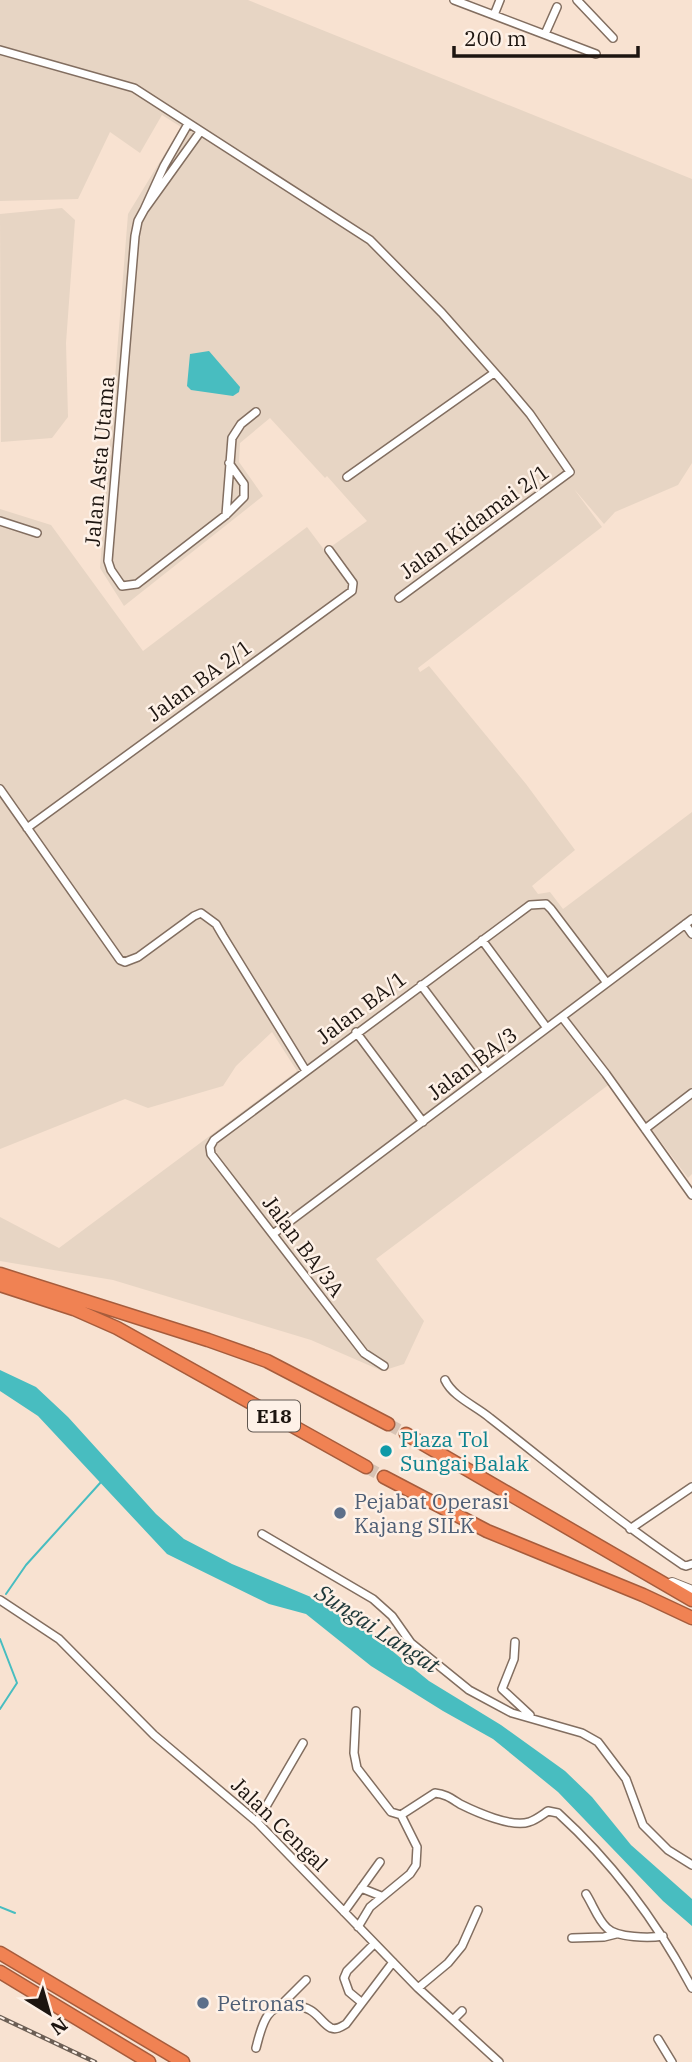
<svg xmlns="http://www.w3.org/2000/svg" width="692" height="2062" viewBox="0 0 692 2062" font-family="'IBM Plex Serif',serif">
<rect width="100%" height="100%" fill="#f8e2d1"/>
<path fill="#e7d5c4" d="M 0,0 L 248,0 L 692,179 L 692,463 L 678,485 L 615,512 L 604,524 L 574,489 L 602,527 L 418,668 L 420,672 L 429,666 L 526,784 L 575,850 L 532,886 L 538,894 L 550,892 L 563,909 L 692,812 L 692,1174 L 688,1178 L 615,1080 L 376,1259 L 424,1321 L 404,1364 L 382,1371 L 311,1340 L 113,1280 L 0,1261 L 0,1217 L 59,1248 L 297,1071 L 272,1032 L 236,1066 L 223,1086 L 148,1108 L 125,1099 L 0,1149 L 0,509 L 51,525 L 143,651 L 307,527 L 325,551 L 367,521 L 327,476 L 325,478 L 270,418 L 240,443 L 239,462 L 263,496 L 124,606 L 100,568 L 128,214 L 181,127 L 162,115 L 140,153 L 110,132 L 78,199 L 0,201 Z
M 62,208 L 75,220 L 66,343 L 68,417 L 52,438 L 1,442 L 0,214 Z"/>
<path fill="#48bdc0" d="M 209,351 L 240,387 L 239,392 L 233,396 L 191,390 L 187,386 L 190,354 Z
M 0,1370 L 36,1387 L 68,1417 L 156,1514 L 184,1539 L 232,1564 L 342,1610 L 429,1681 L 501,1725 L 565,1771 L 592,1797 L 631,1845 L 692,1899 L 692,1926 L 663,1901 L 558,1792 L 493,1739 L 443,1711 L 371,1666 L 306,1614 L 269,1604 L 167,1554 L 38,1416 L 0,1391 Z"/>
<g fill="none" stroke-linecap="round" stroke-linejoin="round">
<path stroke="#48bdc0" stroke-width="2" d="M 6,1594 L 26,1565 L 101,1482
M 0,1639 L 17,1683 L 0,1709
M 0,1907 L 15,1913"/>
<path stroke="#d7c3b4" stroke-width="12" stroke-dasharray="12 6" stroke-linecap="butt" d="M 388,1424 L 406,1434
M 366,1467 L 384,1477"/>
<g stroke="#826e60" stroke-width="10">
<path id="street" d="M 454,0 L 596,54
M 577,0 L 613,38
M 494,15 L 500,0
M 545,34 L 557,7
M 0,50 L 134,88 L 370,240 L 442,313 L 503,382 L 530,414 L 570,472 L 399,598
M 188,124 L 164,166 L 144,210 L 200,132
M 144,210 L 138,221 L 135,236 L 108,561 L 111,570 L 122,586 L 137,584 L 226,515 L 244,497 L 244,484 L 229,463
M 347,477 L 494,373
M 226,515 L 232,438 L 241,424 L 256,412
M 0,521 L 37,533
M 0,789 L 120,960 L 125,962 L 138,957 L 194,916 L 201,913 L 216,924 L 223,936 L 306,1071
M 27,828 L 352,591 L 353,583 L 329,550
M 685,924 L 692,934
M 482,940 L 547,1028
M 421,985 L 487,1073
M 562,1017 L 606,1074 L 692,1195
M 356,1032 L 423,1122
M 645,1129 L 692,1093
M 273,1234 L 692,919
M 384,1366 L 364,1353 L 211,1154 L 210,1147 L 214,1140 L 530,905 L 546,904 L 551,909 L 607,983
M 445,1380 C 453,1397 476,1406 490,1418 C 554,1468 616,1520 683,1565 L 686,1566 L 692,1564
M 630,1529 L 692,1487
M 262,1534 L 373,1599 L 392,1616 L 411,1643 L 469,1690 L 512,1713 L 582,1733 L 598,1742 L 626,1779 L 643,1825 L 668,1850 L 692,1865
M 0,1600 L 59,1639 L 154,1735 L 257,1822 L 418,1988 L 499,2062
M 515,1642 L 514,1659 L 502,1689 L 530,1715
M 356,1711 L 354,1753 L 357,1768 L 391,1812 L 401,1815 L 435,1793 C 446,1794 452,1799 460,1804 C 476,1812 512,1828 529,1822 C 536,1820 542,1815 548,1811 L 558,1813 C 612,1862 658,1924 692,1988
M 257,1822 L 303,1743
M 361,1888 L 381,1896
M 586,1894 C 593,1905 598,1920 607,1928 C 617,1938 650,1938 663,1936
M 344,1912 L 380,1862
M 358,1927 L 370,1907 L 410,1874 L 416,1865 L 417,1847 L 401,1815
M 572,1938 L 604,1937 L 616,1934
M 418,1988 L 448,1963 L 462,1946 L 478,1910
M 361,2002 L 349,1992 L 344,1978 L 347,1971 L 374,1944
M 282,2004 L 306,1980
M 453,2020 L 462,2011
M 658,2039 L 672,2062
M 256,2048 C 262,2025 266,2002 295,2005 C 300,2006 305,2007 310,2010 C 318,2014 323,2024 331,2028 C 337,2030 341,2027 346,2024 L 393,1962"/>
</g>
<g stroke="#826e60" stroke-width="12">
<path id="secondary" d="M 672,1583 L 692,1591"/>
</g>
<g stroke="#a65c3c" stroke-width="15">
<path id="highway" d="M 0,1274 L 208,1340 L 267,1361 L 388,1424
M 0,1285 L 74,1309 L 117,1328 L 366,1467
M 406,1434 L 692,1600
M 384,1477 L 487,1531 L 643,1595 L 692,1618
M 0,1953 L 183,2062
M 0,1972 L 149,2062"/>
</g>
<use href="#street" stroke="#fff" stroke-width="7"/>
<use href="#secondary" stroke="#fff" stroke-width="10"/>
<use href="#highway" stroke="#f08253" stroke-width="12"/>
<g stroke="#6c5f55" stroke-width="4.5">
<path id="rail" d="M 0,2017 L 95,2062"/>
</g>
<use href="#rail" stroke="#fef1e7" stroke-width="2" stroke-dasharray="5" stroke-linecap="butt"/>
</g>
<circle fill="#0f9aa8" stroke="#fef1e7" stroke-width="2.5" cx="386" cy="1451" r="7"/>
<g fill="#5c6f8a" stroke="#fef1e7" stroke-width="2.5">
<circle cx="340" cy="1513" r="7"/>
<circle cx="203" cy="2003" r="7"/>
</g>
<g text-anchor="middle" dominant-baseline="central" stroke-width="5" stroke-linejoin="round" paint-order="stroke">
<rect fill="#fef1e7" stroke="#605750" stroke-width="2" x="248" y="1400.5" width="52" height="31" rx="5"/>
<g font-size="19" font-weight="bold" fill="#1d1510">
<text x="274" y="1416">E18</text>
</g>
<g font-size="21" fill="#1d1510" stroke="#fef1e7">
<text transform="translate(99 461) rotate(-85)">Jalan Asta Utama</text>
<text transform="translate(474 521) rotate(-36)">Jalan Kidamai 2/1</text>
<text transform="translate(199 680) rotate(-36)">Jalan BA 2/1</text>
<text transform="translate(361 1007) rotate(-37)">Jalan BA/1</text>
<text transform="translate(472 1063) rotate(-37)">Jalan BA/3</text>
<text transform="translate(304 1246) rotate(53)">Jalan BA/3A</text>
<text transform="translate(280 1824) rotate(44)">Jalan Cengal</text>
</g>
<g font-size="21" fill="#0d838f" stroke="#fef1e7" text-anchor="start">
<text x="400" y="1439">Plaza Tol<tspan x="400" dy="24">Sungai Balak</tspan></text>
</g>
<g font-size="21" fill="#4e5e75" stroke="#fef1e7" text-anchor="start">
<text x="354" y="1501">Pejabat Operasi<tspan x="354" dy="24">Kajang SILK</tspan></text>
<text x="217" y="2003">Petronas</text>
</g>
<g font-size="23" font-style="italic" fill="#1d3738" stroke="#fef1e7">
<text transform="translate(378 1628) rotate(33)">Sungai Langat</text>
</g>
</g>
<g transform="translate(49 2013) rotate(143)" stroke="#fef1e7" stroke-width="5" paint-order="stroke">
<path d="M0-5L12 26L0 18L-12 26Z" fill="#1d1510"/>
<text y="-10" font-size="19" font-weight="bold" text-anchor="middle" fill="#1d1510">N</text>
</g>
<path d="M454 46v10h184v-10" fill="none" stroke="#1d1510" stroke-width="3.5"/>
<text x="464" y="46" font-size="21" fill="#1d1510" stroke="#fef1e7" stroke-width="5" paint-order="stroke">200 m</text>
</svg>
